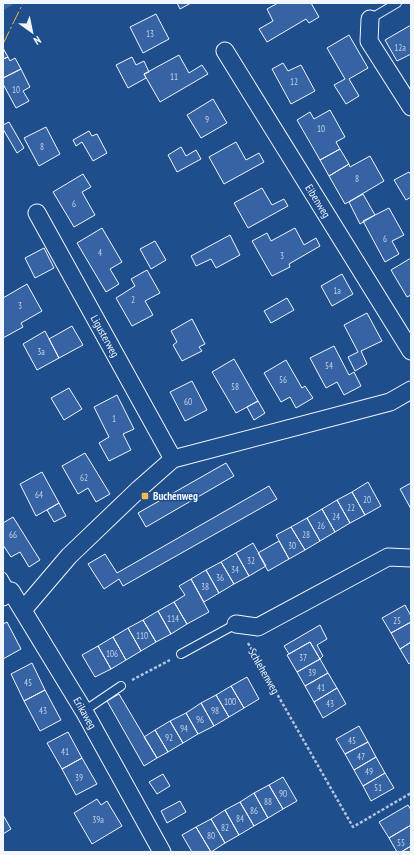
<svg xmlns="http://www.w3.org/2000/svg" width="414" height="855" viewBox="0 0 414 855" font-family="'PT Sans Narrow',sans-serif">
<rect width="100%" height="100%" fill="#1f4e8c"/>
<g fill="none" stroke-linecap="round" stroke-linejoin="round">
<path stroke="#3b69a3" stroke-width="5.5" d="M 3,7 L 10,3"/>
</g>
<path fill="#3563a3" stroke="#f2f6ff" d="M 177,3 L 191,3 L 180,9 Z
M 278,3 L 311,3 L 319,17 L 309,23 L 306,19 L 267,42 L 259,29 L 273,21 L 267,9 Z
M 156,14 L 169,39 L 143,53 L 130,27 Z
M 411,25 L 411,54 L 397,61 L 385,40 Z
M 349,35 L 368,68 L 349,79 L 359,96 L 346,104 L 334,85 L 345,79 L 327,48 Z
M 3,48 L 8,57 L 3,59 Z
M 179,55 L 189,73 L 202,65 L 208,74 L 160,102 L 144,74 Z
M 8,57 L 10,61 L 15,58 L 21,69 L 3,78 L 3,59 Z
M 132,57 L 136,65 L 144,61 L 149,72 L 144,74 L 146,78 L 128,88 L 116,65 Z
M 283,63 L 288,71 L 301,65 L 315,91 L 291,104 L 272,69 Z
M 21,69 L 30,87 L 23,91 L 29,101 L 16,108 L 3,84 L 3,78 Z
M 213,99 L 227,123 L 201,138 L 187,115 Z
M 330,110 L 345,137 L 336,142 L 340,149 L 320,160 L 297,120 L 310,112 L 314,119 Z
M 9,122 L 24,148 L 17,153 L 3,129 L 3,125 Z
M 46,127 L 60,154 L 39,166 L 24,138 Z
M 89,131 L 92,136 L 97,134 L 107,153 L 93,161 L 82,142 L 76,146 L 73,140 Z
M 236,142 L 246,160 L 259,153 L 264,162 L 224,184 L 209,157 Z
M 181,147 L 186,156 L 196,150 L 201,159 L 177,172 L 168,155 Z
M 340,149 L 349,164 L 329,176 L 320,160 Z
M 370,156 L 384,181 L 345,204 L 329,176 L 349,164 L 350,167 Z
M 409,172 L 411,175 L 411,197 L 406,200 L 394,180 Z
M 83,174 L 91,187 L 82,192 L 95,215 L 74,227 L 53,192 Z
M 262,188 L 272,205 L 284,199 L 288,206 L 248,228 L 234,203 Z
M 363,194 L 375,215 L 360,224 L 349,202 Z
M 389,208 L 404,235 L 392,241 L 399,254 L 385,262 L 363,221 Z
M 102,228 L 122,262 L 110,269 L 119,284 L 106,292 L 77,243 Z
M 295,228 L 304,245 L 316,238 L 320,246 L 289,264 L 290,267 L 272,276 L 252,241 L 267,233 L 271,241 Z
M 230,235 L 240,255 L 216,268 L 211,259 L 196,266 L 191,256 Z
M 155,241 L 166,260 L 151,269 L 140,249 Z
M 44,248 L 54,268 L 35,278 L 25,258 Z
M 411,258 L 411,295 L 407,297 L 391,270 Z
M 147,270 L 160,293 L 145,301 L 153,315 L 132,326 L 116,298 L 135,286 L 131,279 Z
M 342,274 L 353,294 L 332,306 L 321,286 Z
M 27,284 L 42,311 L 21,323 L 23,327 L 3,338 L 3,298 Z
M 287,298 L 294,310 L 271,323 L 264,311 Z
M 367,313 L 382,341 L 361,351 L 367,364 L 355,371 L 348,357 L 358,352 L 344,325 Z
M 192,319 L 205,344 L 199,347 L 202,351 L 182,361 L 173,345 L 177,342 L 171,331 Z
M 72,326 L 83,345 L 59,358 L 49,339 Z
M 45,331 L 59,358 L 37,370 L 23,344 Z
M 334,346 L 349,375 L 354,372 L 361,386 L 344,395 L 337,382 L 326,388 L 310,358 Z
M 234,359 L 258,401 L 236,413 L 212,372 Z
M 286,360 L 302,388 L 305,386 L 313,398 L 296,408 L 290,397 L 281,402 L 264,373 Z
M 192,381 L 207,410 L 185,421 L 170,392 Z
M 69,388 L 82,409 L 64,420 L 51,398 Z
M 117,395 L 134,429 L 123,434 L 131,450 L 109,461 L 99,443 L 109,437 L 94,407 Z
M 258,401 L 265,413 L 254,420 L 247,407 Z
M 85,453 L 110,494 L 96,502 L 88,488 L 78,494 L 62,466 Z
M 226,463 L 234,476 L 146,527 L 138,513 Z
M 42,472 L 59,503 L 36,516 L 20,484 Z
M 368,482 L 381,506 L 365,515 L 352,492 Z
M 411,483 L 411,509 L 400,489 Z
M 269,486 L 277,499 L 123,586 L 119,579 L 104,589 L 88,564 L 105,554 L 117,573 Z
M 352,492 L 365,515 L 350,523 L 337,500 Z
M 337,500 L 350,523 L 335,532 L 322,509 Z
M 59,503 L 66,516 L 54,522 L 47,510 Z
M 322,509 L 335,532 L 320,541 L 307,518 Z
M 13,517 L 40,560 L 29,567 L 20,552 L 11,557 L 3,545 L 3,523 Z
M 307,518 L 320,541 L 305,550 L 291,527 Z
M 291,527 L 305,550 L 289,559 L 276,535 Z
M 279,541 L 289,559 L 268,571 L 258,553 Z
M 253,543 L 266,566 L 249,576 L 236,553 Z
M 236,553 L 249,576 L 234,584 L 221,562 Z
M 221,562 L 234,584 L 219,593 L 206,570 Z
M 206,570 L 219,593 L 204,602 L 191,579 Z
M 191,579 L 209,612 L 187,624 L 174,602 L 185,595 L 179,586 Z
M 174,602 L 187,624 L 171,634 L 158,611 Z
M 405,605 L 411,616 L 411,622 L 391,633 L 382,618 Z
M 158,611 L 171,634 L 156,642 L 143,620 Z
M 143,620 L 156,642 L 141,651 L 128,628 Z
M 7,622 L 21,649 L 3,659 L 3,624 Z
M 411,622 L 411,642 L 400,649 L 391,633 Z
M 320,625 L 327,639 L 317,645 L 323,656 L 320,659 L 310,642 L 289,654 L 284,646 Z
M 128,628 L 141,651 L 126,660 L 113,637 Z
M 113,637 L 126,660 L 111,669 L 98,646 Z
M 310,642 L 320,659 L 297,672 L 287,655 Z
M 411,642 L 411,662 L 409,664 L 400,649 Z
M 98,646 L 111,669 L 95,677 L 82,655 Z
M 320,659 L 328,673 L 305,686 L 297,672 Z
M 32,663 L 45,690 L 24,701 L 11,674 Z
M 328,673 L 337,688 L 314,702 L 305,686 Z
M 247,677 L 259,699 L 244,708 L 231,686 Z
M 231,686 L 244,708 L 229,717 L 216,695 Z
M 337,688 L 346,704 L 323,718 L 314,702 Z
M 45,690 L 61,720 L 40,731 L 24,701 Z
M 119,694 L 157,758 L 144,766 L 107,701 Z
M 216,695 L 229,717 L 214,726 L 201,703 Z
M 201,703 L 214,726 L 198,734 L 186,713 Z
M 186,713 L 198,734 L 183,743 L 170,721 Z
M 170,721 L 183,743 L 168,752 L 155,730 Z
M 359,726 L 368,742 L 345,754 L 336,739 Z
M 155,730 L 168,752 L 157,758 L 144,737 Z
M 68,732 L 82,758 L 62,769 L 47,743 Z
M 368,742 L 376,757 L 354,770 L 345,754 Z
M 376,757 L 385,773 L 363,786 L 354,770 Z
M 82,758 L 97,784 L 76,795 L 62,769 Z
M 385,773 L 394,788 L 371,801 L 363,786 Z
M 163,774 L 170,786 L 157,794 L 149,782 Z
M 283,777 L 297,801 L 283,809 L 269,785 Z
M 269,785 L 283,809 L 268,818 L 254,793 Z
M 254,793 L 268,818 L 254,826 L 240,802 Z
M 97,799 L 101,805 L 107,801 L 122,826 L 92,844 L 74,813 Z
M 180,801 L 186,812 L 167,823 L 161,811 Z
M 240,802 L 254,826 L 239,835 L 225,810 Z
M 408,805 L 411,810 L 411,825 L 389,838 L 379,822 Z
M 225,810 L 239,835 L 225,843 L 211,819 Z
M 3,815 L 11,829 L 3,834 Z
M 211,819 L 225,843 L 211,852 L 196,827 Z
M 411,825 L 411,846 L 401,852 L 397,852 L 389,838 Z
M 196,827 L 211,852 L 192,852 L 182,835 Z
M 411,846 L 411,852 L 401,852 Z"/>
<g fill="none" stroke-linecap="round" stroke-linejoin="round">
<g stroke="#f2f6ff" stroke-width="10">
<path id="service" d="M 370,19 L 397,3
M 3,577 L 11,591
M 181,654 L 236,624
M 84,711 L 121,686"/>
</g>
<g stroke="#f2f6ff" stroke-width="19">
<path id="minor" d="M 370,19 L 369,41 L 411,107
M 225,51 L 411,351
M 37,213 L 173,459
M 3,597 L 11,591 L 84,711 L 162,852
M 23,610 L 69,556 L 139,489 L 173,459 L 390,402 L 411,390
M 236,624 L 258,627 L 388,557 L 411,558"/>
</g>
<path stroke="#b3c4dc" stroke-width="2.5" stroke-dasharray="3 2" stroke-linecap="butt" d="M 248,643 L 353,827 L 411,793
M 132,680 L 170,660"/>
<use href="#service" stroke="#1f4e8c" stroke-width="8"/>
<use href="#minor" stroke="#1f4e8c" stroke-width="17"/>
<path stroke="#ffb74d" stroke-width="1" stroke-dasharray="14 3 2 3" stroke-linecap="butt" d="M 3,44 L 23,3"/>
</g>
<rect fill="#ffb74d" stroke="#1f4e8c" stroke-width="1.5" x="141" y="492" width="8" height="8" rx="2"/>
<g text-anchor="middle" dominant-baseline="central" stroke-width="3" stroke-linejoin="round" paint-order="stroke">
<g font-size="9" fill="#c3d1e8">
<text x="150" y="33">13</text>
<text x="400" y="47">12a</text>
<text x="174" y="76">11</text>
<text x="294" y="81">12</text>
<text x="16" y="89">10</text>
<text x="207" y="119">9</text>
<text x="321" y="128">10</text>
<text x="42" y="146">8</text>
<text x="357" y="178">8</text>
<text x="74" y="203">6</text>
<text x="385" y="238">6</text>
<text x="100" y="252">4</text>
<text x="282" y="255">3</text>
<text x="337" y="290">1a</text>
<text x="133" y="299">2</text>
<text x="20" y="305">3</text>
<text x="41" y="351">3a</text>
<text x="329" y="365">54</text>
<text x="283" y="379">56</text>
<text x="235" y="386">58</text>
<text x="188" y="401">60</text>
<text x="114" y="418">1</text>
<text x="84" y="477">62</text>
<text x="39" y="494">64</text>
<text x="367" y="499">20</text>
<text x="351" y="507">22</text>
<text x="336" y="516">24</text>
<text x="321" y="525">26</text>
<text x="13" y="534">66</text>
<text x="306" y="534">28</text>
<text x="292" y="545">30</text>
<text x="251" y="560">32</text>
<text x="235" y="569">34</text>
<text x="220" y="577">36</text>
<text x="205" y="586">38</text>
<text x="173" y="618">114</text>
<text x="397" y="620">25</text>
<text x="142" y="635">110</text>
<text x="112" y="653">106</text>
<text x="303" y="657">37</text>
<text x="312" y="672">39</text>
<text x="28" y="682">45</text>
<text x="321" y="687">41</text>
<text x="230" y="701">100</text>
<text x="330" y="703">43</text>
<text x="43" y="710">43</text>
<text x="215" y="710">98</text>
<text x="200" y="719">96</text>
<text x="184" y="728">94</text>
<text x="169" y="737">92</text>
<text x="352" y="740">45</text>
<text x="65" y="751">41</text>
<text x="361" y="756">47</text>
<text x="369" y="771">49</text>
<text x="79" y="777">39</text>
<text x="378" y="787">51</text>
<text x="283" y="793">90</text>
<text x="268" y="801">88</text>
<text x="254" y="810">86</text>
<text x="240" y="818">84</text>
<text x="98" y="819">39a</text>
<text x="225" y="827">82</text>
<text x="211" y="835">80</text>
<text x="401" y="842">55</text>
</g>
<g font-size="11" fill="#f2f6ff" stroke="#1f4e8c">
<text transform="translate(318 201) rotate(58)">Eibenweg</text>
<text transform="translate(105 336) rotate(61)">Ligusterweg</text>
<text transform="translate(264 671) rotate(60)">Schlehenweg</text>
<text transform="translate(85 713) rotate(60)">Erikaweg</text>
</g>
<g font-size="11" font-weight="bold" fill="#f2f6ff" stroke="#1f4e8c" text-anchor="start">
<text x="153" y="496">Buchenweg</text>
</g>
</g>
<rect width="414" height="855" fill="none" stroke="#f2f6ff" stroke-width="8"/>
<g transform="translate(32 32) rotate(147)" stroke="#1f4e8c" stroke-width="3" paint-order="stroke">
<path d="M0-3L7 15L0 10L-7 15Z" fill="#f2f6ff"/>
<text y="-6" font-size="11" font-weight="bold" text-anchor="middle" fill="#f2f6ff">N</text>
</g>
</svg>
